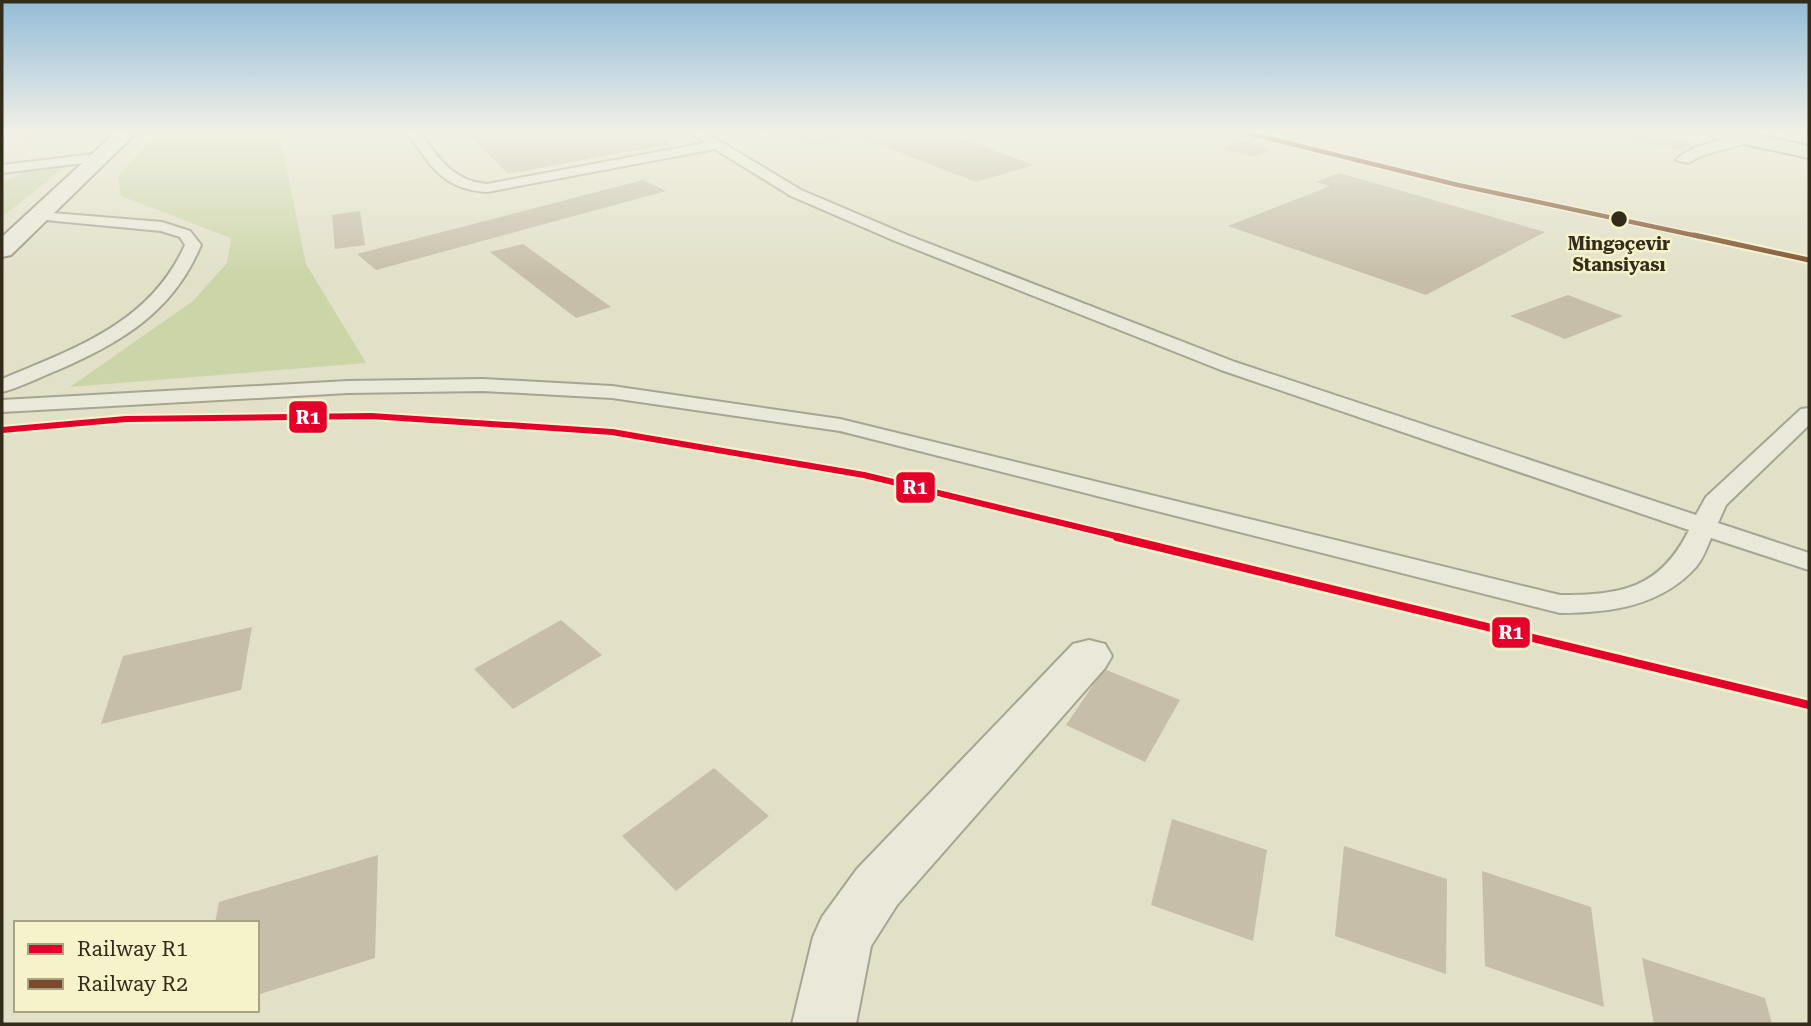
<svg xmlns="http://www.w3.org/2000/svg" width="1811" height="1026" viewBox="0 0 1811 1026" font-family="'Roboto Serif',serif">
<rect width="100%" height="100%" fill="#e2e0c7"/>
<path fill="#cbd5a8" d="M 158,132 L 279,132 L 306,264 L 366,363 L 70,387 L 193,301 L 227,263 L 231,238 L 121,196 L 118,177 Z
M 70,163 L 11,210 L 2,216 L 2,182 L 34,168 Z"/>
<path fill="#c6bea8" d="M 30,132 L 55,132 L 49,137 L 21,139 Z
M 466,132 L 652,132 L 670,144 L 508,174 Z
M 786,132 L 942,132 L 1034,165 L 976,182 L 854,135 L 815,145 Z
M 1604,132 L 1650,132 L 1693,143 L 1680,150 Z
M 1241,141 L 1273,150 L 1254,157 L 1222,149 Z
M 1339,173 L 1545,232 L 1426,295 L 1228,226 L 1330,186 L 1316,182 Z
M 643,180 L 666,191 L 376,270 L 357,254 Z
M 360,211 L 365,245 L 335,249 L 332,215 Z
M 523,244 L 611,307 L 576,318 L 490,252 Z
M 1568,295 L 1623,316 L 1565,339 L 1510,316 Z
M 561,620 L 602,655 L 513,709 L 474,669 Z
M 252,627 L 241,690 L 101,724 L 123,656 Z
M 1104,669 L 1180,700 L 1145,762 L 1066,725 Z
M 714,768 L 769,816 L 676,891 L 622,836 Z
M 1172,819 L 1267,850 L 1253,941 L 1151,905 Z
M 1344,846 L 1447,879 L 1446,974 L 1335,936 Z
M 378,855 L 375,958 L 257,995 L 257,923 L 215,923 L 219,902 Z
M 1482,871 L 1591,907 L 1604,1007 L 1485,966 Z
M 1642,958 L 1765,998 L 1772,1024 L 1654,1024 Z"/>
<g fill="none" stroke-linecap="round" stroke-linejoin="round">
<g stroke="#a7a491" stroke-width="4">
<path id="lane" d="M 407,132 L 420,132 C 439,158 452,181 487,184 L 705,143 L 690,132 L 705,132 L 801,190 L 907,235 L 1235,362 L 1696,515 L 1706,497 L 1801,409 L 1809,408 L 1809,425 L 1726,505 L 1718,523 L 1809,553 L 1809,570 L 1711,538 C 1707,547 1703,559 1696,567 C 1661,606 1610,613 1560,613 L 840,431 L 612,398 L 483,391 L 348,393 L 2,412 L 2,400 L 348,381 L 483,379 L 612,386 L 840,419 L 1560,595 C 1621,595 1660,589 1689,530 L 1221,370 L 895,241 L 791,196 L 715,149 L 487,192 C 442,189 431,166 407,132 Z
M 1745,135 L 1749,136 L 1749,142 C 1728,150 1707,151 1688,163 L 1676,160 C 1693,143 1722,141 1745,135 Z
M 103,153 L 110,157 L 108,160 L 2,173 L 2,165 Z
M 40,212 L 162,222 L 190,231 L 201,245 C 173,312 122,342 58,370 C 40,377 21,387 2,392 L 2,379 C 76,348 150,323 185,245 L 180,237 L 161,231 L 35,219 L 35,213 Z"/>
</g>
<g stroke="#a7a491" stroke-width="4">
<path id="street" d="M 1089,640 L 1105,644 L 1112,656 L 1105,668 L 897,905 L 871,946 L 856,1024 L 792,1024 L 813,937 L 822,917 L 857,869 L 1073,644 Z"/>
</g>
<g stroke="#969281" stroke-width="4">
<path id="secondary" d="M 116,132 L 137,132 L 11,255 L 2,257 L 2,237 Z"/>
</g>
<g stroke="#8c8978" stroke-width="4">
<path id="primary" d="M 1706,132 L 1744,132 L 1809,146 L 1809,158 L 1715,138 Z"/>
</g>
<use href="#lane" fill="#eae8d9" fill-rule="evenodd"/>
<use href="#street" fill="#eae8d9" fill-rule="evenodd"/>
<use href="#secondary" fill="#eae8d9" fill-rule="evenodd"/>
<use href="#primary" fill="#e2e0ca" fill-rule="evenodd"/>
<g stroke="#f6f3ca" stroke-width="10">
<path id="rail-1-far1" d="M 2,430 L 126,419 L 371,416 L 612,432 L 864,475 L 1124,538"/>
</g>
<g stroke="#f6f3ca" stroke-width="13">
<path id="rail-1" d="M 1117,537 L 1809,705"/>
</g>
<g stroke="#f6f3ca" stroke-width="7">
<path id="rail-2-far1" d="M 1243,132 L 1458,185 L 1702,237"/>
</g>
<g stroke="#f6f3ca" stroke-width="9">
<path id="rail-2" d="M 1694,235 L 1809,260"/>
</g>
<use href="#rail-1-far1" stroke="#e4002b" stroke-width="6"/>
<use href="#rail-1" stroke="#e4002b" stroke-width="8"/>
<use href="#rail-2-far1" stroke="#7a4b2a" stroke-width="4.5"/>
<use href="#rail-2" stroke="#7a4b2a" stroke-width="5"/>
</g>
<linearGradient id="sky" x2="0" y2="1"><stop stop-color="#93bcd8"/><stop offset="0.48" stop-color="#f2f1e6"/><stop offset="1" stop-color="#f2f1e6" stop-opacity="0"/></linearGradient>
<rect width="1811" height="276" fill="url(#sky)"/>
<circle fill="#342c1a" stroke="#f6f3ca" stroke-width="2.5" cx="1619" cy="219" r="9"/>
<g text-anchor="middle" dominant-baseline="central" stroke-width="5" stroke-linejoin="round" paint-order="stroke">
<g font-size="18" font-weight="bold" fill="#342c1a" stroke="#f6f3ca">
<text x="1619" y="243">Mingəçevir<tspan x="1619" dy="21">Stansiyası</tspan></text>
</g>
</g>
<g stroke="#f6f3ca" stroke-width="2.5">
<rect x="288" y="400" width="40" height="34" rx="7" fill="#e4002b"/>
<rect x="895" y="471" width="41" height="33" rx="7" fill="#e4002b"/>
<rect x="1491" y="616" width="40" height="33" rx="7" fill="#e4002b"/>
</g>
<g font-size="19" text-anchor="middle" font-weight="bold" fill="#fff">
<text x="308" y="424">R1</text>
<text x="915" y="494">R1</text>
<text x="1511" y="639">R1</text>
</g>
<rect width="1811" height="1026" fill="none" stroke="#342c1a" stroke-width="7"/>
<rect x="14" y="921" width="245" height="91" fill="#f6f3ca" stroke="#a8a384" stroke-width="2"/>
<rect x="28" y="944" width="35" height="10" fill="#e4002b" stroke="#a8a384" stroke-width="2"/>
<text x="77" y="956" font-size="21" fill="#342c1a">Railway R1</text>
<rect x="28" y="979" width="35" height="10" fill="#7a4b2a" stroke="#a8a384" stroke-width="2"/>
<text x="77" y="991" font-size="21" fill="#342c1a">Railway R2</text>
</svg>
